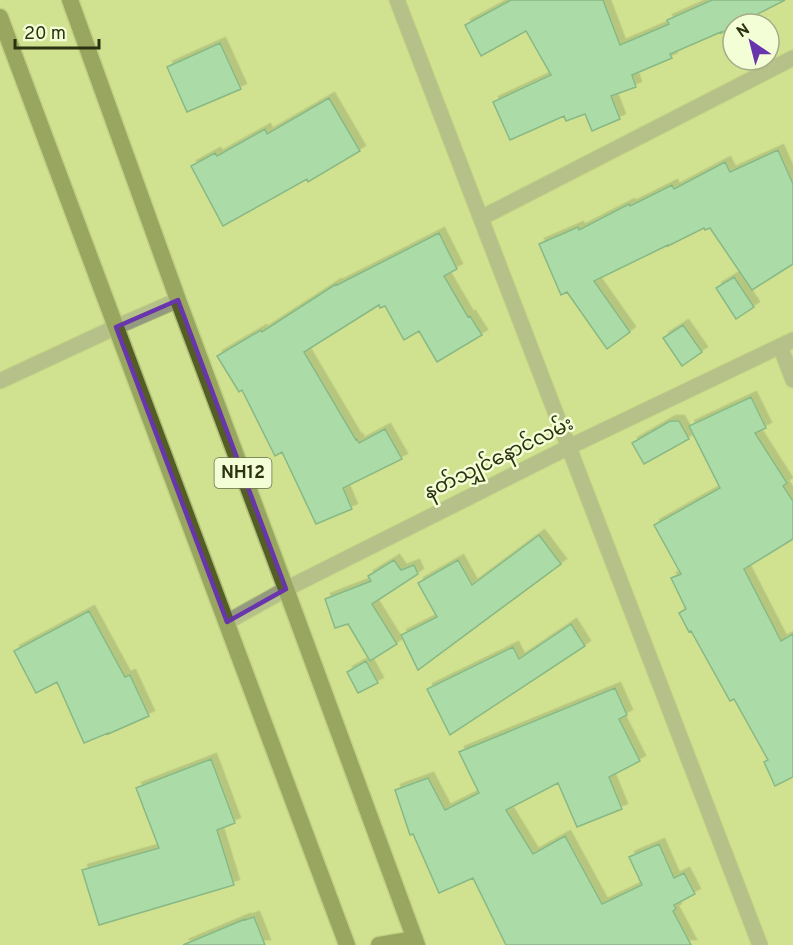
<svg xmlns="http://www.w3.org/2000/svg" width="793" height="945" viewBox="0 0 793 945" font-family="Overpass,'Noto Sans Myanmar',sans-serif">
<defs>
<filter id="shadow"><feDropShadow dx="5.5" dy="-5.5" stdDeviation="0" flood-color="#0004"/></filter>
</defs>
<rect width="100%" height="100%" fill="#d0e190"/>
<path fill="#7ed3c0" stroke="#338778" stroke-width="1.5" filter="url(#shadow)" d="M 511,0 L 603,0 L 620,45 L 669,24 L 667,20 L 712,0 L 785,0 L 738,24 L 733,24 L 733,27 L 721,33 L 721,32 L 670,54 L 672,58 L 632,75 L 636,87 L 611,96 L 620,119 L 592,131 L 585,114 L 566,121 L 564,116 L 510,140 L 493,102 L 551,75 L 526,31 L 481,56 L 465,25 Z
M 220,43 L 241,89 L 187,112 L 167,67 Z
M 329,98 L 360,151 L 308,182 L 307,179 L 223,226 L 191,166 L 215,153 L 217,156 L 265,129 L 267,134 Z
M 778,150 L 793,184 L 793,264 L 752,290 L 710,228 L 705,230 L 704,228 L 668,246 L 668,245 L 594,281 L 630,332 L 607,349 L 567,292 L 561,295 L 539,244 L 578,227 L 579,230 L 629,204 L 630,206 L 672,185 L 674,189 L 725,162 L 730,172 Z
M 439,233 L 457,269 L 444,276 L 468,317 L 470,316 L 482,335 L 437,362 L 419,331 L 404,340 L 385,306 L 380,308 L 379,305 L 304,352 L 356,440 L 357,439 L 359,443 L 385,429 L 402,459 L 343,488 L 352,509 L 316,524 L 282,452 L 275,456 L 242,390 L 239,392 L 217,356 L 261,330 L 262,332 L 336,284 L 337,285 Z
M 734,277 L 754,307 L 736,319 L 716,288 Z
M 683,325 L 702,352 L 682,366 L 663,338 Z
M 751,397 L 766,428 L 755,433 L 787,483 L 783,486 L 793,501 L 793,539 L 744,569 L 781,641 L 793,634 L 793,777 L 775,786 L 764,762 L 768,760 L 734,699 L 730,701 L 691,631 L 689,632 L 679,613 L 686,609 L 671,578 L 681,574 L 654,525 L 720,488 L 689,426 Z
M 670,421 L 679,421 L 689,439 L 644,464 L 632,443 Z
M 539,535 L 561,564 L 418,670 L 401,635 L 437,617 L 418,583 L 458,560 L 472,585 Z
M 394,560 L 401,570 L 414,565 L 418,574 L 372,604 L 397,644 L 370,661 L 348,624 L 335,628 L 325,599 L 371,581 L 368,576 Z
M 89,611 L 125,677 L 130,675 L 149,716 L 108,734 L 108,733 L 84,743 L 57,682 L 36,693 L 14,651 Z
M 571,624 L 585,646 L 450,735 L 427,689 L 513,647 L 519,659 Z
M 366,661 L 378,683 L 358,693 L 347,672 Z
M 615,688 L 627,715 L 619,719 L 640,761 L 609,777 L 622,809 L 577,827 L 558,783 L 506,810 L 533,854 L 565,836 L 602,904 L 642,885 L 629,857 L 659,844 L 674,878 L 684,873 L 695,894 L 674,905 L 676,909 L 673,911 L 691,945 L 506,945 L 473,878 L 439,893 L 413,834 L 410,835 L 395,790 L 428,778 L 445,810 L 479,793 L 459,752 Z
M 211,759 L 235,823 L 217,830 L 234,885 L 99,925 L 82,870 L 159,848 L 136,788 Z
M 254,917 L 265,945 L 183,945 L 245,919 L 245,920 Z"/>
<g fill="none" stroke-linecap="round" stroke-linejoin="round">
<g stroke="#afbe77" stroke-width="17">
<path id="minor" d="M 397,0 L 760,945
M 481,218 L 793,58
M 780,346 L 793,380
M 0,381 L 116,327 L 178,300
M 227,622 L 286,589 L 569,447 L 793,340"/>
</g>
<g stroke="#afbe77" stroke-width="19">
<path id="trunk" d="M 70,0 L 178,300 L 286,589 L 417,945
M 0,17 L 347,945
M 379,945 L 415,939"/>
</g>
<use href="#minor" stroke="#949a7f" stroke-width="15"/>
<use href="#trunk" stroke="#545e24" stroke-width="16"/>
</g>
<path d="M0 0H793V945H0ZM 178,300 L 286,589 L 227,622 L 116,327 Z" fill="#d0e190" fill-opacity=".55" fill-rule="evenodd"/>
<path fill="none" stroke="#6835ad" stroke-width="4.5" stroke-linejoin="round" d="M 178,300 L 286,589 L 227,622 L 116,327 Z"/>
<g text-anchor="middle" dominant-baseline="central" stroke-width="5" stroke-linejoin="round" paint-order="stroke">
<rect fill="#f4fed6" stroke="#686f4c" stroke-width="1.5" x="214.5" y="458" width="57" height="30" rx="4.5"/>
<g font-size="18" font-weight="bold" fill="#2c3211">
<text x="243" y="473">NH12</text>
</g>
<g font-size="20" fill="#2c3211" stroke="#f4fed6">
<text transform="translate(499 459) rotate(-26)">နတ်သျှင်နောင်လမ်း</text>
</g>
</g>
<g transform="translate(751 42) rotate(325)"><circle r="28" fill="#f4fed6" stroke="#a4ac87" stroke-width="1.5"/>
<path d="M0-4.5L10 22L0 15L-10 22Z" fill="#6835ad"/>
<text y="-9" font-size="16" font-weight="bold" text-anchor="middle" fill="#2c3211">N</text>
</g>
<path d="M15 39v9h84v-9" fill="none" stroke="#2c3211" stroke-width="3"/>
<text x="24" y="39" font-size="18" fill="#2c3211" stroke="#f4fed6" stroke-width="4.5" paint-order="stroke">20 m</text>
</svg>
